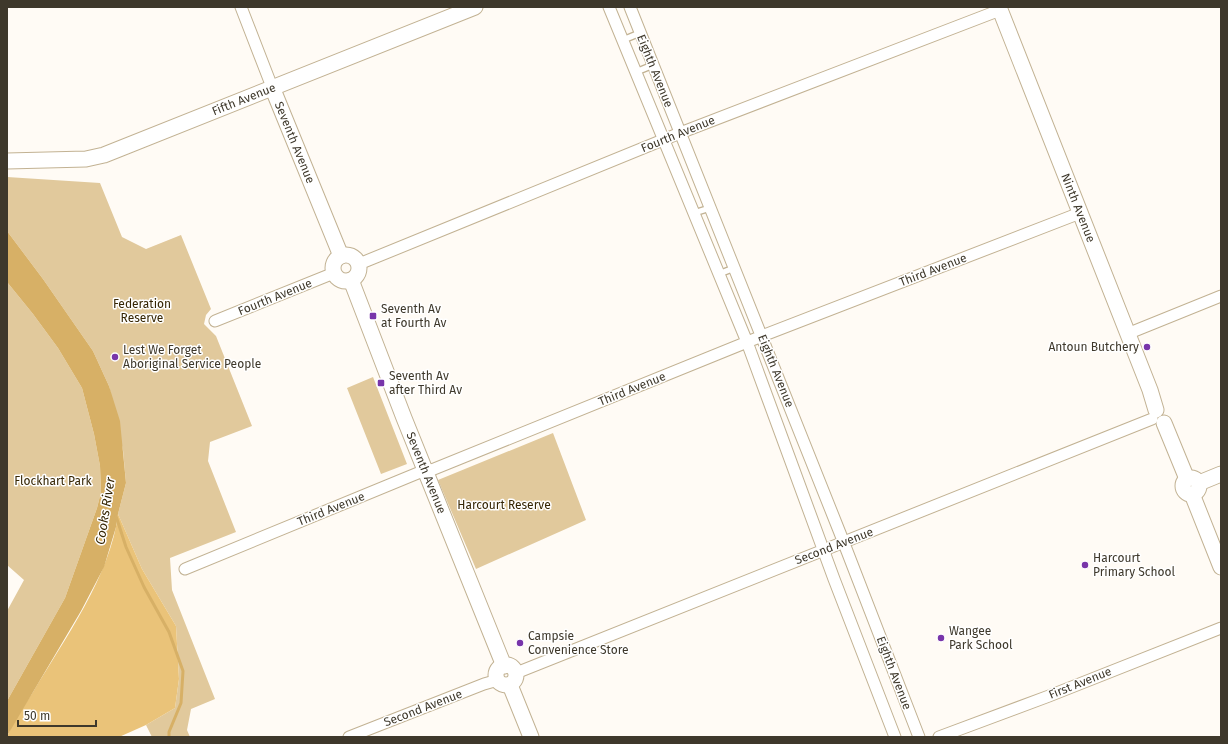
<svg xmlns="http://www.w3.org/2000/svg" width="1228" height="744" viewBox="0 0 1228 744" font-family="'Fira Sans',sans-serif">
<rect width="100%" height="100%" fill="#fffbf5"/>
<path fill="#e1c99c" d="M 7,177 L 100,183 L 122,237 L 146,249 L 181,235 L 211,309 L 206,315 L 204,324 L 216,336 L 252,426 L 210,442 L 208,461 L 236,532 L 170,558 L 172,590 L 215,699 L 191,709 L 187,730 L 190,737 L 152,737 L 146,725 L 175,708 L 179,679 L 176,626 L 142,569 L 118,514 L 126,483 L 123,450 L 109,386 L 93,351 L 43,279 L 7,231 Z
M 7,282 L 33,314 L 58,348 L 82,388 L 94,434 L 100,466 L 101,492 L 97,508 L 65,598 L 7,701 L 7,611 L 24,580 L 7,565 Z
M 373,377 L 407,464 L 381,474 L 347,388 Z
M 553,433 L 586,520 L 476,569 L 438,480 Z"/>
<path fill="#eac379" d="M 118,514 L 142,569 L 176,626 L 179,679 L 175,708 L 146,725 L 119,737 L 7,737 C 13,722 24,706 33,692 C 64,640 111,575 118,514 Z"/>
<path fill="#d7b066" d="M 7,231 L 43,279 L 93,351 L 109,386 L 120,421 L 126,483 L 118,514 L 116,527 L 104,567 L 81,611 L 7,736 L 7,701 L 65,598 L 97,508 L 101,492 L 100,466 L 94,434 L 82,388 L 58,348 L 33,314 L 7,282 Z"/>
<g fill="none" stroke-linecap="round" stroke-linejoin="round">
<path stroke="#d7b066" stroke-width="3" d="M 116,516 L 126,547 L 144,587 L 169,632 L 183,671 L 181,703 L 169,732 L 169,737"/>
<g stroke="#c2b293" stroke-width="8">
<path id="lane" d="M 623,40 L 640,33
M 636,72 L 653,65
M 694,213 L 710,208
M 719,274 L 734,268"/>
</g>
<g stroke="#c2b293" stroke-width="13">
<path id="street" d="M 241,7 L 272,87
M 609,7 L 747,342 L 834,579 L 895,737
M 630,7 L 840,533 L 919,737
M 359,264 L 680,133 L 1000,10
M 215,321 L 334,273
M 1127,334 L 1221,296
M 185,569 L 418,473 L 434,469 L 762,336 L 1080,213
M 516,673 L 1152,419
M 349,737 L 484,684 L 498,680
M 939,737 L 1049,696 L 1221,628"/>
</g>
<g stroke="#c2b293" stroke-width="17">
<g id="secondary">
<path id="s1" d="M 999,7 L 1150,390 L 1156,410"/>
<path id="s2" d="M 272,87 L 341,256"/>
<path id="s3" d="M 7,161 L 86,159 L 104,155 L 475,7"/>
<circle cx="346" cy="268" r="13"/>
<path id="s4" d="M 351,280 L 404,418 L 504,666"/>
<path d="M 1164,423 L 1187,479"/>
<circle cx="1191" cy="486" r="8"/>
<path d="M 1199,483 L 1221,474"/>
<path d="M 1192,494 L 1221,567"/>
<circle cx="506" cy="675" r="10"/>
<path d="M 510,685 L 531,737"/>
</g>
</g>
<use href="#lane" stroke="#fff" stroke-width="5.5"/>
<use href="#street" stroke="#fff" stroke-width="11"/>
<use href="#secondary" stroke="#fff" stroke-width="15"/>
</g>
<g fill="#7835aa" stroke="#fff" stroke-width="1.5">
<rect x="369" y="312" width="8" height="8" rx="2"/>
<circle cx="1147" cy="347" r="4"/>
<circle cx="115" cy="357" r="4"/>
<rect x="377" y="379" width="8" height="8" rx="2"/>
<circle cx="1085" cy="565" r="4"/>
<circle cx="941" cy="638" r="4"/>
<circle cx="520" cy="643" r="4"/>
</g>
<g text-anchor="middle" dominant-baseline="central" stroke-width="3" stroke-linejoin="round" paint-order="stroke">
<g font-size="12" fill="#3e382b" stroke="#fff">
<text transform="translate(655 71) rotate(68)">Eighth Avenue</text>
<text stroke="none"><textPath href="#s3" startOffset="248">Fifth Avenue</textPath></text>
<text transform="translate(678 134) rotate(-22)">Fourth Avenue</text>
<text stroke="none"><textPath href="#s2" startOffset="60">Seventh Avenue</textPath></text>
<text stroke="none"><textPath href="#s1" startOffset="216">Ninth Avenue</textPath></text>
<text transform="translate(933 270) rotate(-21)">Third Avenue</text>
<text transform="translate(275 297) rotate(-22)">Fourth Avenue</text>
<text transform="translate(776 371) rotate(68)">Eighth Avenue</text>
<text transform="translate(632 389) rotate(-22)">Third Avenue</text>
<text stroke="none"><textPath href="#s4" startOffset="207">Seventh Avenue</textPath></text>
<text transform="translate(331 509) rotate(-22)">Third Avenue</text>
<text transform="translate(834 546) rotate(-21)">Second Avenue</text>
<text transform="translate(894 673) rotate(69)">Eighth Avenue</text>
<text transform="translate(1080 683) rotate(-22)">First Avenue</text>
<text transform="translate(423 708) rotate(-21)">Second Avenue</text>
</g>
<g font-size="12" fill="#362604" stroke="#fff">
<text x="142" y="304">Federation<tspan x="142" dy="14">Reserve</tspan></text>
<text x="53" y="481">Flockhart Park</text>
<text x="504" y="505">Harcourt Reserve</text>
</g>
<g font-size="12" fill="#3e382b" stroke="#fff" text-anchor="start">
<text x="381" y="309">Seventh Av<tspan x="381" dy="14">at Fourth Av</tspan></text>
<text x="1139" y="347" text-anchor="end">Antoun Butchery</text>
<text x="123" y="350">Lest We Forget<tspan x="123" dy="14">Aboriginal Service People</tspan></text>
<text x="389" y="376">Seventh Av<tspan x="389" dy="14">after Third Av</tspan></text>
<text x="1093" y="558">Harcourt<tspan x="1093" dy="14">Primary School</tspan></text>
<text x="949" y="631">Wangee<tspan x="949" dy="14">Park School</tspan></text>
<text x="528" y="636">Campsie<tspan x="528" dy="14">Convenience Store</tspan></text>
</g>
<g font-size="13" font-style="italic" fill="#372705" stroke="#fff">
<text transform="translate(105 511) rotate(-81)">Cooks River</text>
</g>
</g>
<rect width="1228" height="744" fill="none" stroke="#3e382b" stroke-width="16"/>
<path d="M18 720v6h78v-6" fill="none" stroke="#3e382b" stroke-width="2"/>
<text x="24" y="720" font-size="12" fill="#3e382b" stroke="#ffffff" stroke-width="3" paint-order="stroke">50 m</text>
</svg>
